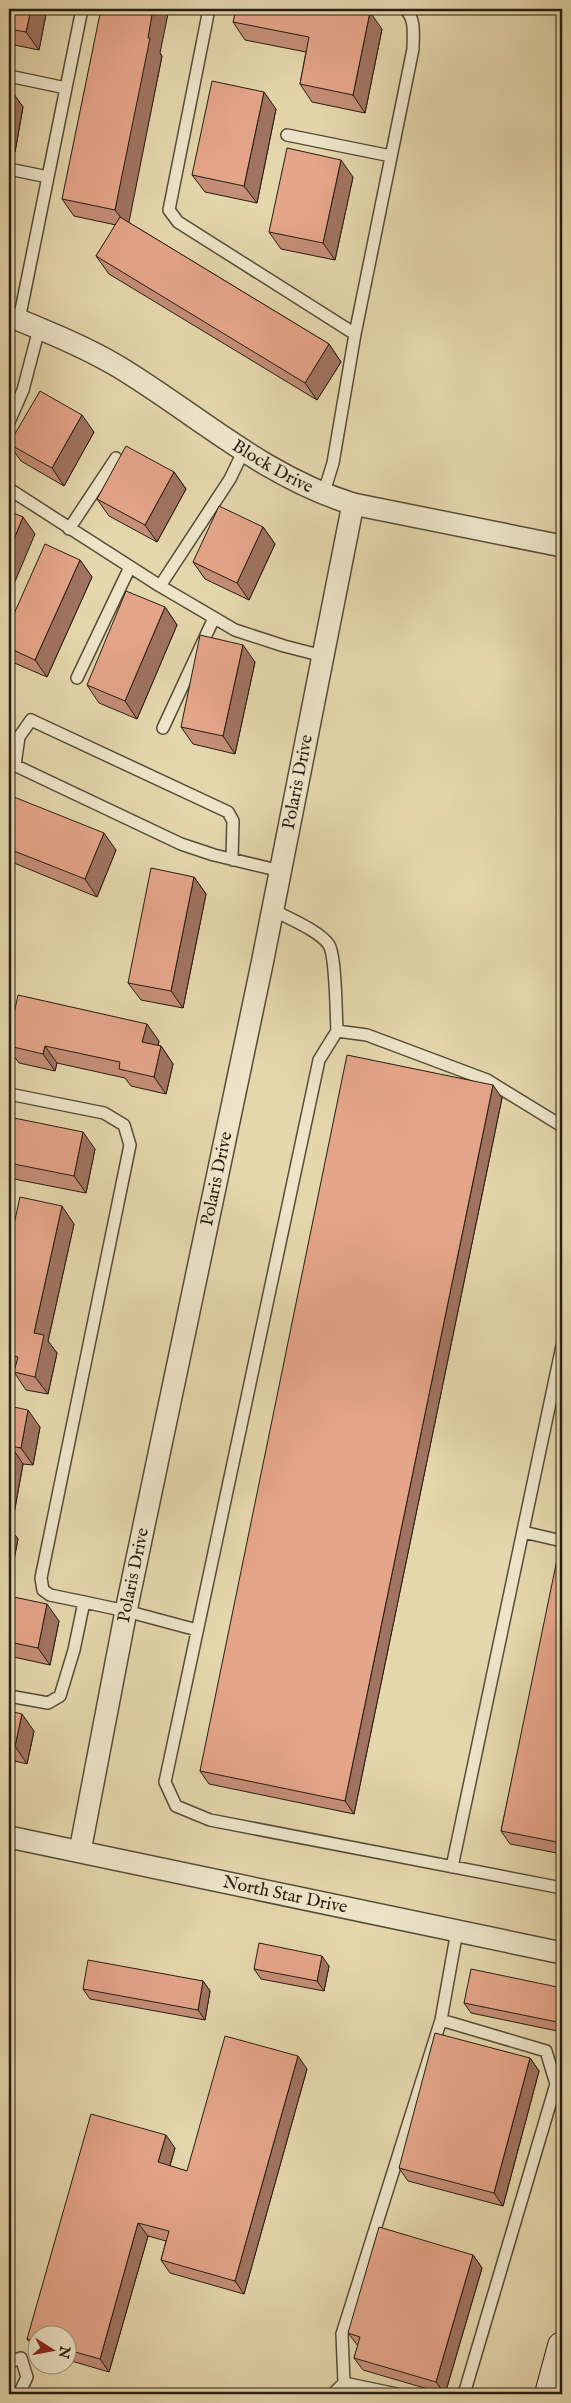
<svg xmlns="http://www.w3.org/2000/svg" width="571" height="2403" viewBox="0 0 571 2403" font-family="'IM FELL English',serif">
<rect width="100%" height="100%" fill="#e5d7ac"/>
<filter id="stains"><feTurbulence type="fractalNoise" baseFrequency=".004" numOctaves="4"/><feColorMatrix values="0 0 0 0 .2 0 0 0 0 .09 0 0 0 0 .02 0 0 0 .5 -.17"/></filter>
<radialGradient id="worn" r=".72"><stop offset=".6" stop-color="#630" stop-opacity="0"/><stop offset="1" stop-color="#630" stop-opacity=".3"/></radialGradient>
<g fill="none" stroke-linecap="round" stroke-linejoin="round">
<g stroke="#564c38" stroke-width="14">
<path id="lane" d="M 209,9 L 169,210 L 178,222 L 355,334
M 9,76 L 66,88
M 287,135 L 391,156
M 9,169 L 48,177
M 19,320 L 82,9
M 9,422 L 23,390 L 39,329
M 9,489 L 160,586 L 235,630 L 284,646 L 323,656
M 323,495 L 333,463 L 355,334 L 413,49 C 413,35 416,19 405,9
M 69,529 L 116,458
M 160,586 L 230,479 L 243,452
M 77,678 L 130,567
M 163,728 L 214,618
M 10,763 L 181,844 L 214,855 L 281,871
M 15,765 L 19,737 L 31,720 L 228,812 L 233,821 L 232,860
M 273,910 C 288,918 320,931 329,945 C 336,957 336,1014 337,1031
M 9,1094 L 104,1113 L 124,1125 L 130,1145 L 41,1578 L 43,1590 L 50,1595 L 84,1602
M 562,1126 L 487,1080 L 367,1035 L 337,1031 L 319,1060 L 165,1782 L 176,1806 L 210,1820 L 562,1888
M 523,1532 L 562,1541
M 9,1696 L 48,1703 L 60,1696 L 74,1650 L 84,1602 L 126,1611 L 197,1630
M 452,1867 L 562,1346
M 441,2020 L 457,1931
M 9,2362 L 21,2358 L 27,2377 L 19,2394
M 344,2383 L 397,2394
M 333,2394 L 344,2383 L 342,2334 L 441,2020 L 546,2051 L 556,2084 L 464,2394"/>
</g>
<g stroke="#564c38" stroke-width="24">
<g id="street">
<path id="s1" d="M 9,318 L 19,320 C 53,334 87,348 119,367 C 198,415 263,476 353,504 L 562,546"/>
<path id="s2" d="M 9,1837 L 562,1953"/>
<path id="s3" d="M 80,1851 L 126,1611 L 262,964 L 353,504"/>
</g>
</g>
<g stroke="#261d12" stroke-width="30">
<path id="secondary" d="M 549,2394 L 562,2346"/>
</g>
<use href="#lane" stroke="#eee5c9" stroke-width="11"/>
<use href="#street" stroke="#eee5c9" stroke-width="21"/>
<use href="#secondary" stroke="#eee5c9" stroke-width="28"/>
</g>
<path fill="#c58e76" stroke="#261d12" d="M 9,9 L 47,9 L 39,50 L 9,44 Z
M 233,22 L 382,29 L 365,113 L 312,102 L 300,84 L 306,52 L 245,40 Z
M 160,53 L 162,56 L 128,222 L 329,344 L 341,362 L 317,400 L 109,274 L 96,256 L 116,225 L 74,216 L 62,199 Z
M 9,90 L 11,90 L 23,107 L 15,152 L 9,151 Z
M 276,109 L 257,203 L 205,192 L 192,175 Z
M 353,177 L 335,260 L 281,249 L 269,232 Z
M 94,432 L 64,486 L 21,461 L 9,444 Z
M 174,472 L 186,489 L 157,542 L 109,516 L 97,499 Z
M 263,527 L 275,544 L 249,600 L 205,579 L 193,562 Z
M 80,560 L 92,577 L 47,677 L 12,662 L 9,657 L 9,625 Z
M 165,607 L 177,625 L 137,719 L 99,703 L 87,685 Z
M 255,662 L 235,754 L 193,744 L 181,727 Z
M 9,795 L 116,850 L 97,897 L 9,861 Z
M 194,877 L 206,894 L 183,1008 L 141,1000 L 128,983 Z
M 9,1036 L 159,1041 L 158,1046 L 161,1046 L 173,1064 L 166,1094 L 131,1086 L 125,1078 L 57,1063 L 55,1071 L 19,1063 L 9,1049 Z
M 502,1098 L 354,1814 L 209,1784 L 200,1771 Z
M 9,1117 L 95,1149 L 86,1193 L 9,1178 Z
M 74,1224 L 48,1341 L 57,1353 L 48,1394 L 26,1390 L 14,1372 L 15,1371 L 9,1370 L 9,1247 Z
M 9,1406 L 40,1427 L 33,1465 L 23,1464 L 11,1530 L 18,1539 L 11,1575 L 9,1575 Z
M 562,1546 L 562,1854 L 510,1844 L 501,1831 Z
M 9,1596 L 59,1621 L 50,1665 L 9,1656 Z
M 9,1711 L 34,1731 L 27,1764 L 15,1761 L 12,1778 L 9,1777 Z
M 329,1966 L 324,1991 L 261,1979 L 254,1969 Z
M 203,1981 L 210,1991 L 205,2020 L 90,1999 L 83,1989 Z
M 562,1988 L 562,2032 L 471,2013 L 464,2003 Z
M 530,2058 L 539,2071 L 503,2206 L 408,2181 L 399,2168 Z
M 307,2069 L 244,2294 L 170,2273 L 161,2260 L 166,2241 L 148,2236 L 109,2372 L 68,2360 L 68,2336 L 38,2336 L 38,2352 L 37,2352 L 27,2339 L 175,2148 L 170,2166 L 187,2171 Z
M 473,2255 L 482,2268 L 445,2394 L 363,2370 L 354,2358 L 358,2346 L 348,2333 Z"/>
<path fill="#a07460" stroke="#261d12" d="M 31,9 L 47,9 L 39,50 L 26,32 Z
M 153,9 L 169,9 L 160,53 L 162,56 L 128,227 L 115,210 Z
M 370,12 L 382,29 L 365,113 L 353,95 Z
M 11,90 L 23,107 L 15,152 L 9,144 L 9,102 Z
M 264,92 L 276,109 L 257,203 L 244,186 Z
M 341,160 L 353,177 L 335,260 L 323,243 Z
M 329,344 L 341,362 L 317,400 L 305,383 Z
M 82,415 L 94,432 L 64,486 L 52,468 Z
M 174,472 L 186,489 L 157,542 L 145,525 Z
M 23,517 L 35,534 L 11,591 L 13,593 L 9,604 L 9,551 Z
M 263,527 L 275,544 L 249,600 L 237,583 Z
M 80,560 L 92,577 L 47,677 L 35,660 Z
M 165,607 L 177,625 L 137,719 L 125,701 Z
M 243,645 L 255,662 L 235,754 L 223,736 Z
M 104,833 L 116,850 L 97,897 L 85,879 Z
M 194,877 L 206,894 L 183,1008 L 171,991 Z
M 9,906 L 14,914 L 9,940 Z
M 147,1024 L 159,1041 L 155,1060 L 142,1042 Z
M 45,1046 L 57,1063 L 55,1071 L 43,1054 Z
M 161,1046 L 173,1064 L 166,1094 L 154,1077 Z
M 493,1085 L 502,1098 L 354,1814 L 345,1801 Z
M 83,1132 L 95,1149 L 86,1193 L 74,1176 Z
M 62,1206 L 74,1224 L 48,1341 L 57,1353 L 48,1394 L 35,1377 L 34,1333 Z
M 28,1410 L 40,1427 L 33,1465 L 21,1448 Z
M 11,1446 L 23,1464 L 11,1530 L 18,1539 L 11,1575 L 9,1572 L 9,1459 Z
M 47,1604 L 59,1621 L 50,1665 L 38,1648 Z
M 22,1714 L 34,1731 L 27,1764 L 15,1746 Z
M 9,1752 L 15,1761 L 12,1778 L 9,1773 Z
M 322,1956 L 329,1966 L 324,1991 L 317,1981 Z
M 203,1981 L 210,1991 L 205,2020 L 198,2010 Z
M 298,2056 L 307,2069 L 244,2294 L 235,2281 Z
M 530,2058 L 539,2071 L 503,2206 L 494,2193 Z
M 166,2135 L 175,2148 L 167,2175 L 158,2162 Z
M 138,2223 L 148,2236 L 109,2372 L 100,2359 Z
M 473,2255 L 482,2268 L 445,2394 L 436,2382 Z"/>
<path fill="#e5a589" stroke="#261d12" d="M 9,9 L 31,9 L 26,32 L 9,29 Z
M 101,9 L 153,9 L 148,38 L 150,38 L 115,210 L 62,199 Z
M 236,9 L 355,9 L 370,12 L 353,95 L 300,84 L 309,37 L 233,22 Z
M 212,81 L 264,92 L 244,186 L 192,175 Z
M 9,90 L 11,90 L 9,102 Z
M 287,148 L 341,160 L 323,243 L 269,232 Z
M 120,217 L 329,344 L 305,383 L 96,256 Z
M 40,391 L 82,415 L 52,468 L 9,444 Z
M 126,446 L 174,472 L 145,525 L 97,499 Z
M 219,506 L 263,527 L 237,583 L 193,562 Z
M 9,511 L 23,517 L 9,551 Z
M 45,544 L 80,560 L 35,660 L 9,648 L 9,625 Z
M 126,591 L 165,607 L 125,701 L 87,685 Z
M 200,635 L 243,645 L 223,736 L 181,727 Z
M 9,795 L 104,833 L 85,879 L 9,849 Z
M 151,868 L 194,877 L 171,991 L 128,983 Z
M 18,995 L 147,1024 L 142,1042 L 161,1046 L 154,1077 L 119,1069 L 120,1062 L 45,1046 L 43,1054 L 9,1046 L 9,1036 Z
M 347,1055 L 493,1085 L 345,1801 L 200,1771 Z
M 9,1117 L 83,1132 L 74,1176 L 9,1163 Z
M 20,1197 L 62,1206 L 34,1333 L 44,1335 L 35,1377 L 14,1372 L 18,1357 L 9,1355 L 9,1247 Z
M 9,1406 L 28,1410 L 21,1448 L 11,1446 L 9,1459 Z
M 560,1545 L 562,1546 L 562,1843 L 501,1831 Z
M 9,1596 L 47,1604 L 38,1648 L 9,1642 Z
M 9,1711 L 22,1714 L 15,1746 L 9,1745 Z
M 259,1943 L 322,1956 L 317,1981 L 254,1969 Z
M 88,1960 L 203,1981 L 198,2010 L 83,1989 Z
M 471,1969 L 562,1988 L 562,2023 L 464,2003 Z
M 435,2033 L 530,2058 L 494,2193 L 399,2168 Z
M 225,2036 L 298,2056 L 235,2281 L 161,2260 L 169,2231 L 138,2223 L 100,2359 L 68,2350 L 68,2336 L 38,2336 L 38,2341 L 27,2339 L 91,2114 L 166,2135 L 158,2162 L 187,2171 Z
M 379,2227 L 473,2255 L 436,2382 L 354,2358 L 360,2337 L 348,2333 Z"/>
<g text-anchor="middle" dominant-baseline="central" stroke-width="4" stroke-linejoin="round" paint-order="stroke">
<g font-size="18" fill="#261d12" stroke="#eee5c9">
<text stroke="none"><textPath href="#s1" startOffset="304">Block Drive</textPath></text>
<text stroke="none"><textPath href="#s3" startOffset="1091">Polaris Drive</textPath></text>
<text stroke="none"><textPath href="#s3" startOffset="686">Polaris Drive</textPath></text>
<text stroke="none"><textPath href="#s3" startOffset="281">Polaris Drive</textPath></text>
<text stroke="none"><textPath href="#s2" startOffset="282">North Star Drive</textPath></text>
</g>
</g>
<rect width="571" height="2403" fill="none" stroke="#e5d7ac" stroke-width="30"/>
<rect x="10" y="10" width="551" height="2383" fill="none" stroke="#261d12" stroke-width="2.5"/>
<rect x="15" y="15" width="541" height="2373" fill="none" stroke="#261d12"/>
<g transform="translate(52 2350) rotate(101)"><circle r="24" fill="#eee5c9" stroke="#9e9580"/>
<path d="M0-4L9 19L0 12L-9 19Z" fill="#8f2418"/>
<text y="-8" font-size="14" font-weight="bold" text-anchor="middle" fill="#261d12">N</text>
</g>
<rect width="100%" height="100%" filter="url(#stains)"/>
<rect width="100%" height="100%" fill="url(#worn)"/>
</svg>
